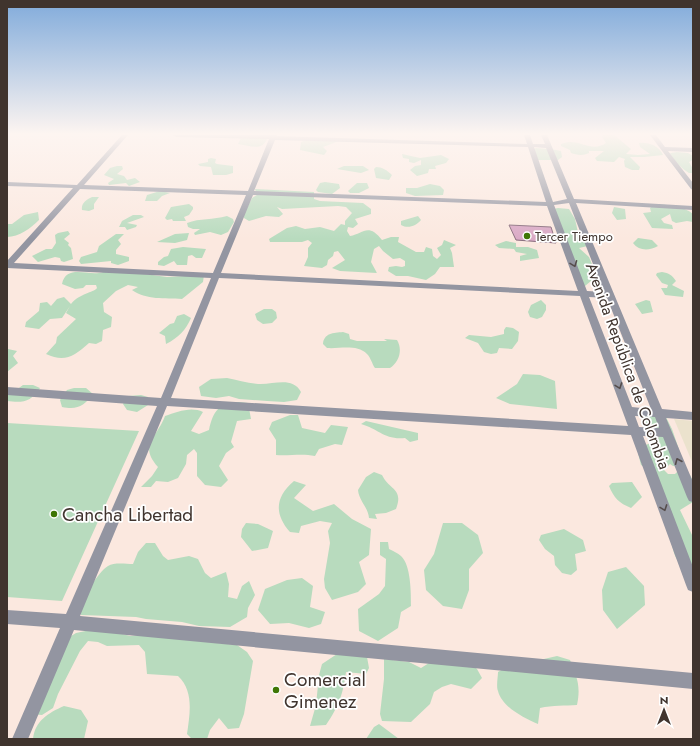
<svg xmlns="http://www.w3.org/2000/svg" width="700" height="746" viewBox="0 0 700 746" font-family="Jost,sans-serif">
<rect width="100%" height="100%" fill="#fbe8df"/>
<path fill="#ebe2cd" d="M 674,419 L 693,421 L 693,464 Z"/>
<path fill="#b8dbbe" d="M 603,135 L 614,135 L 631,149 L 626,154 L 638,155 L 650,154 L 640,147 L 639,143 C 649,142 659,146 663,155 L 644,157 L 630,157 L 640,167 L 639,170 L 632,170 L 625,167 L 624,161 L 625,159 L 619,157 L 614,162 L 597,161 L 595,158 L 604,151 L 589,151 L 589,153 C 583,156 577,155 571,153 L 570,150 L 561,146 L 561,144 C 579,136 590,154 606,143 L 602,137 Z
M 246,136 L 265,139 L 267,139 C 262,152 248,145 238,144 L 241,138 Z
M 306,140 L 339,141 L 323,147 L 327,151 L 324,155 L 300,150 L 301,142 Z
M 536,148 C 544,149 553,149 561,151 L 562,157 L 558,160 L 537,160 L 530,151 Z
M 677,152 L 688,153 L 693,156 L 693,160 L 689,162 L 693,169 L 693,173 L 689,173 C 681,168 674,161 670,153 Z
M 402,154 L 420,158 L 441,155 L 449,159 L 446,163 L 435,166 L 436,169 L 429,169 L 428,173 L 417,176 L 410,170 L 415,166 L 421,165 L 421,160 L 414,163 L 409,162 L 409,159 L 403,158 Z
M 211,158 L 216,159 L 215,163 L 217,164 L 233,166 L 233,173 L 226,175 L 213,175 L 211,167 L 200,166 L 198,164 L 208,162 L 208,159 Z
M 117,166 L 122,166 L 123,169 L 117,174 L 124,176 L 127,180 L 135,178 L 140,182 L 129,186 L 126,183 L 109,185 L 108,183 L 114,179 L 104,175 L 110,168 Z
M 344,166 L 363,166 L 369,170 L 361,173 L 337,169 Z
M 376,167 C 382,167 387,170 392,175 L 389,180 L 376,178 L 374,169 Z
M 325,182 L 339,184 L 340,188 L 332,194 L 318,192 L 316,190 L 320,183 Z
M 357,183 L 367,183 L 369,188 L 359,193 L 350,193 L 348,191 Z
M 430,184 L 440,186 L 444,190 L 443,195 L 415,196 L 406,193 L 406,188 L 417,188 Z
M 255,189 L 314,192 L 314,199 L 320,201 L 363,203 L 371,209 L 371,214 L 355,219 L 358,224 L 353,228 L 348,227 L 347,231 L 350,236 C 363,234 368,222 382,240 L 391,237 L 399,237 L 398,242 L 416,252 L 424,252 L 426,247 L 432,249 L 433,256 L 437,259 L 441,255 L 437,248 L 442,245 L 444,240 L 456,245 L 450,248 L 452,253 L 454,267 L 440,267 L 435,274 L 426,280 L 408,276 L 396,276 L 388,271 L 389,267 L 396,266 L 402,267 L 405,266 L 405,261 L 400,258 L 393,259 L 383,251 L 379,246 L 374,249 L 371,262 L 377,273 L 340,271 L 332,268 L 345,260 L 338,251 L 334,252 L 333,256 L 328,260 L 327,265 L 322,268 L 304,266 L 308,257 L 308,248 L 312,243 L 308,240 L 302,242 L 270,242 L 269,239 L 287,228 L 296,226 L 305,229 L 320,227 L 334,231 L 341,224 L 345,225 L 345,221 L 352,213 L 346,207 L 338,206 L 282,209 L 277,207 L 283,214 L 279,217 L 266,216 L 249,221 L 244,218 L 244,214 L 252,198 L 257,195 Z
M 160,191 L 170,193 L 162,196 L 157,201 L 145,201 L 147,195 Z
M 92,197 L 99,197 L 94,204 L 94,209 L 89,211 L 82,210 C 81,203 86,200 92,197 Z
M 189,204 L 193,207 L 193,209 L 189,215 L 184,217 L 186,221 L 173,221 L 172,219 L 167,220 L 165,218 L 171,207 Z
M 655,204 C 667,205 684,206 693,214 L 693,222 L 687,221 L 676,223 L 672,221 L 670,214 L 661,219 L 664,223 L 672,225 L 673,229 L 652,228 L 643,213 L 651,212 L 650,208 Z
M 614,207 L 625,209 L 626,219 L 617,220 L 612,213 Z
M 558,208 L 569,209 L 575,219 L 579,237 L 590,241 L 592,245 L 579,248 L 589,257 L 597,276 L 585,286 L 577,284 L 549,210 Z
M 38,212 L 39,220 C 31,228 19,237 7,237 L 7,224 L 12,224 L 24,215 Z
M 133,215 L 141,215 L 144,217 L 127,223 L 137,225 L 136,227 L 127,230 L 125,227 L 119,227 L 122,221 Z
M 227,216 L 233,219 L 234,222 L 228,232 L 221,235 L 210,232 L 195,235 L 194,233 L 200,229 L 193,229 L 188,227 L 187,223 C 200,218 213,220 227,216 Z
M 418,216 L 421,220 C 416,226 408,229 401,225 L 401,221 Z
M 68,231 L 70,234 L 64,239 L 69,243 L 68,245 L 71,248 L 73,259 L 64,262 L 61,261 L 60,258 L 55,257 L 38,262 L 32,256 L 46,249 L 52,249 L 56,243 L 55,235 L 58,233 Z
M 189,233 L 187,240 L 175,243 L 157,242 L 175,234 Z
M 116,234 L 124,234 L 118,240 L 121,244 L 116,250 L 116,254 L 129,257 L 129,261 L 118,265 L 111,263 L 111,261 L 81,264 L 79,261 L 81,257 L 97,252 L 99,246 Z
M 638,238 L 652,240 L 658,246 C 649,251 639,251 633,243 Z
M 506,241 L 516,243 L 516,247 L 528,247 L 537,250 L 539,258 L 520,261 L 520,256 L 527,254 L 516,252 L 514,249 L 499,248 L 495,245 Z
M 183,247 L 206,249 L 202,258 L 196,258 L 192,255 L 188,256 L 187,265 L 177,265 L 174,261 L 164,266 L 158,265 L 158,262 L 164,257 L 168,256 L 171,249 Z
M 108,269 L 167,277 L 204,275 L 203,282 L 182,299 C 165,298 146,300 132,290 L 138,287 L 128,285 L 116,291 L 103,303 L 104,312 L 112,317 L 111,327 L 103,330 L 102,341 L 96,344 L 89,343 C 74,356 65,363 46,354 L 56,343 L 57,337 L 76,319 L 66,313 L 70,306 L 62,318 L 50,319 L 39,329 L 25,327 L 26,322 L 39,311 L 40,303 L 47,302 L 51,306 L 57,299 L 64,297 L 71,304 C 80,293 93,293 97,288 L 96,285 L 86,285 L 83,288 L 75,289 L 62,284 C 66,265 86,275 99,273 C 102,273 105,271 108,269 Z
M 662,272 C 669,273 672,275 676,281 L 672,285 L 684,291 L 683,297 L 665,295 L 661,288 L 667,288 L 668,285 L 662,283 L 656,275 L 657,273 Z
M 541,300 L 546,305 L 546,310 L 542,317 L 537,319 L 530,317 L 528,312 L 531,305 Z
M 646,300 L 650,301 L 653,312 L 642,314 L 635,304 Z
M 264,309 L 272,309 L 276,312 L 277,318 L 272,323 L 263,324 L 257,320 L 255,314 Z
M 184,314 L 191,318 C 186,330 178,338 166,344 L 165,336 L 159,333 L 170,324 L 174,323 L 177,316 Z
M 506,327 L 513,328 L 519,332 L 518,341 L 512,349 L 499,348 L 497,353 L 491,354 L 484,352 L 478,343 L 465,338 L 469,335 L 491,337 L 504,334 L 504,330 Z
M 343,332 L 349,334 L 350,339 L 357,341 L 387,341 L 384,339 L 397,340 C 403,350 399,362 390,368 L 375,368 C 372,364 371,358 367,354 C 357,344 340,349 327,348 L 323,344 C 324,333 333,333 343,332 Z
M 8,349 L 17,351 L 13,356 L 18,363 L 7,372 Z
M 523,374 L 540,375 L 555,381 L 557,409 L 510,404 L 496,398 L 517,384 Z
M 227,378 C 237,380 248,383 258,384 C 274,385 292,376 301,392 L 297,400 L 284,402 L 267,401 L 239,399 L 229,396 L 216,398 L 201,396 L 199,387 L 211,379 Z
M 23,385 L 33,385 L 40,388 C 31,402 23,403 7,401 L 7,389 L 16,390 Z
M 74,388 L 86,388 L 93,394 C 84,406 78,410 62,407 L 60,400 L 67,390 Z
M 141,395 L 148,397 L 148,405 L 137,412 L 127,410 L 123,404 L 128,396 Z
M 239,402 L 248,403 L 251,419 L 237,421 L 231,442 L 234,447 L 226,453 L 219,466 L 228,480 L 221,487 L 205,485 L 197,476 L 197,453 L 194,449 L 187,455 L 186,464 L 178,478 L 168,482 L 156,481 L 151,487 L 141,487 L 152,476 L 158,467 C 138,444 157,438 165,416 C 177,412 191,406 203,412 L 191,431 L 199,434 L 209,430 C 213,411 219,403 239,402 Z
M 290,415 L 298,415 L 302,428 L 325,433 L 331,425 L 348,427 L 342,445 L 335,444 L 319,449 L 315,456 C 302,453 290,456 276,455 L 276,440 L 269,429 L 272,422 Z
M 643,415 L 666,417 L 672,429 L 685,467 L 673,466 L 670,464 L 664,470 L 668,474 L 675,474 L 677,472 L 690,475 L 693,481 L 693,502 L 680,510 L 693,537 L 693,579 C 687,567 679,567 674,553 L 654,473 L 641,465 L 638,453 L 645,445 L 652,443 L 659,446 L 657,442 L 659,436 L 648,427 Z
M 366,421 L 418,433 L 418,440 L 410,442 L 405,438 C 384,440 379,429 361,424 Z
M 7,423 L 139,431 L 62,601 L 7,597 Z
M 374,472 L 382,475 C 389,490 404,488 396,509 L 386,513 L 375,514 L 377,519 L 369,518 C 368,507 359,501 358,490 L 366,477 Z
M 294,481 L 306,485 L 294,498 L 313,511 L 334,504 L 352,519 L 371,529 L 369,555 L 359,562 L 366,584 L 358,592 L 332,600 L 325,588 L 324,579 L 330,543 L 328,531 L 332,523 L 320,521 L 301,526 L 299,533 L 290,532 C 274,514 275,497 294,481 Z
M 632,482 L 642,497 L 631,508 C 619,503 614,498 609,486 L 612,483 Z
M 246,523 L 258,524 L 273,531 L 268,548 L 252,551 L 241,537 L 242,529 Z
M 443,523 L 462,523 L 478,535 L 483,553 L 469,569 L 469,590 L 462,609 L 443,606 L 426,590 L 424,570 L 434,554 Z
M 564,529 L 583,540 L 586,551 L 575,554 L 577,570 L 571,575 L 562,573 L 555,565 L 554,556 L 545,549 L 539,540 L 541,535 Z
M 380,542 L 388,542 L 389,549 C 393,551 398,553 401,556 C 411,565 411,593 411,606 L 401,612 L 398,628 L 378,641 L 359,631 L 358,609 L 379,594 L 385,586 L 386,559 L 380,555 Z
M 146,543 L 155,543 L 163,556 L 168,560 L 189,556 L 198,559 L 205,573 L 211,578 L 226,572 L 229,584 L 228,597 L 237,599 L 242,586 L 249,581 L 255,595 L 248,608 L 247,617 L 230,627 L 199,626 L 182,622 L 146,619 L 136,617 L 81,615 L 79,609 C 84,597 97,573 108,566 C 114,562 126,564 133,564 L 138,552 Z
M 626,567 L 644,586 L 645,605 L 617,629 L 603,610 L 602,590 L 608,572 Z
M 302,578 L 313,586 L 310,607 L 325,612 L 321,624 L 309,628 L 289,623 L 270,624 L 258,610 L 265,589 L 287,580 Z
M 100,628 L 130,636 L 141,635 L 237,645 L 247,652 L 253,661 L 244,714 L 239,728 L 228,729 L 219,718 L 210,730 L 207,739 L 192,739 L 187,734 C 190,713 194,691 178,676 L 147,674 L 145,652 L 139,645 L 107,646 L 98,642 L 88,641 L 80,651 L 58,694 L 53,708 L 42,715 L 30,714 L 63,641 L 76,633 Z
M 337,654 L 367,657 L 369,668 L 366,674 L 346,672 C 343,694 339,706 326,725 L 310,726 L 316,705 L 319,675 L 322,664 Z
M 463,655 L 477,669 L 482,678 L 471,689 L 451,684 L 442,687 L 434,692 L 430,704 L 411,722 L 382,721 L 380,714 L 384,679 L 384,659 L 409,662 L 421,668 L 429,663 Z
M 557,656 L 570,660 C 577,677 581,686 577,705 C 565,706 553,705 540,708 L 538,724 C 524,718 502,707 498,691 C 496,686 498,677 498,672 L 505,668 Z
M 64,706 L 81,710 L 88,721 L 84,739 L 33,739 C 35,721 48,713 64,706 Z
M 379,724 L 399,739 L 366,739 L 374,727 Z"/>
<path fill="#daaac6" stroke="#896e7e" d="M 509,225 L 551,227 L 556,243 L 516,240 Z"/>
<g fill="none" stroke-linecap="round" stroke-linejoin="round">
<path fill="#9395a1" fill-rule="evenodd" d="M 122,135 L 128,135 L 84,185 L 248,191 L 269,139 L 176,137 L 173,135 L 277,135 L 276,136 L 527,144 L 524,135 L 530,135 L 533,144 L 545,144 L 541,135 L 547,135 L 574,199 L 693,206 L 693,210 L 576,203 L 662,409 L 693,412 L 693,420 L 666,418 L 693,482 L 693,502 L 689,501 L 687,497 L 663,437 L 643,436 L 693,567 L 693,592 L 688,590 L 686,585 L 631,435 L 167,406 L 80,616 L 693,673 L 693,689 L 74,630 L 28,739 L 12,739 L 60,628 L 7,624 L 7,610 L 66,614 L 157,406 L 7,395 L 7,387 L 161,398 L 211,278 L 7,268 L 7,261 L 73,188 L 7,186 L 7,182 L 77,185 ZM 275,140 L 528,147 L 546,202 L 254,191 ZM 534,147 L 546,148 L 567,199 L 553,202 ZM 80,189 L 246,195 L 213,273 L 14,263 ZM 253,195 L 547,206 L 578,291 L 221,273 ZM 569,203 L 604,292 L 587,291 L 554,205 ZM 219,278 L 580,296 L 628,426 L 171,398 ZM 589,297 L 607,298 L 651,409 L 632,407 ZM 635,416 L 655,417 L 659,428 L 639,427 Z
M 650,135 L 656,135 L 665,147 L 693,148 L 693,152 L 668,151 L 693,183 L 693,190 L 691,189 Z"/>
</g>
<defs><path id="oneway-chevron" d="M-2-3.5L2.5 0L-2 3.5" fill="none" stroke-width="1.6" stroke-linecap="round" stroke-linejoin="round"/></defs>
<g stroke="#554c4b">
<use href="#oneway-chevron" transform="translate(574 264) rotate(69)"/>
<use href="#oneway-chevron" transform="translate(619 386) rotate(70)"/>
<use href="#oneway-chevron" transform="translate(678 461) rotate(-113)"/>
<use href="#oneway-chevron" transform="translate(664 508) rotate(70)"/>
</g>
<linearGradient id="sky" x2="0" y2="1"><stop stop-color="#81abdb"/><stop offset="0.56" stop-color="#fdf5f1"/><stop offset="1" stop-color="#fdf5f1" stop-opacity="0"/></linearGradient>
<rect width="700" height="239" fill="url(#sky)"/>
<g fill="#3f7605" stroke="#fff" stroke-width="1.5">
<circle cx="527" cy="236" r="4"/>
<circle cx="54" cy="514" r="4"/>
<circle cx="276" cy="690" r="4"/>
</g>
<g text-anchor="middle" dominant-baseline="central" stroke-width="3.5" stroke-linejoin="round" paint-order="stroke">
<g font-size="13" fill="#40342e" stroke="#fff" text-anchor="start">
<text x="535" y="236">Tercer Tiempo</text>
</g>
<g font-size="16" fill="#40342e" stroke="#fff">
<text transform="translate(628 366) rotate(70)">Avenida República de Colombia</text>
</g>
<g font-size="19" fill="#40342e" stroke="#fff" text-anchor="start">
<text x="62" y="514">Cancha Libertad</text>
<text x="284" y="679">Comercial<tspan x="284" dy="22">Gimenez</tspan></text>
</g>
</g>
<rect width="700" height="746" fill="none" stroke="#40342e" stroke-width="16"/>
<g transform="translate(664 710)" stroke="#ffffff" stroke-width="3" paint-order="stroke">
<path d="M0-3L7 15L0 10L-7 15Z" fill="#40342e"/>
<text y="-6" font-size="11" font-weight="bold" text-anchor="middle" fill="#40342e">N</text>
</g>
</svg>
